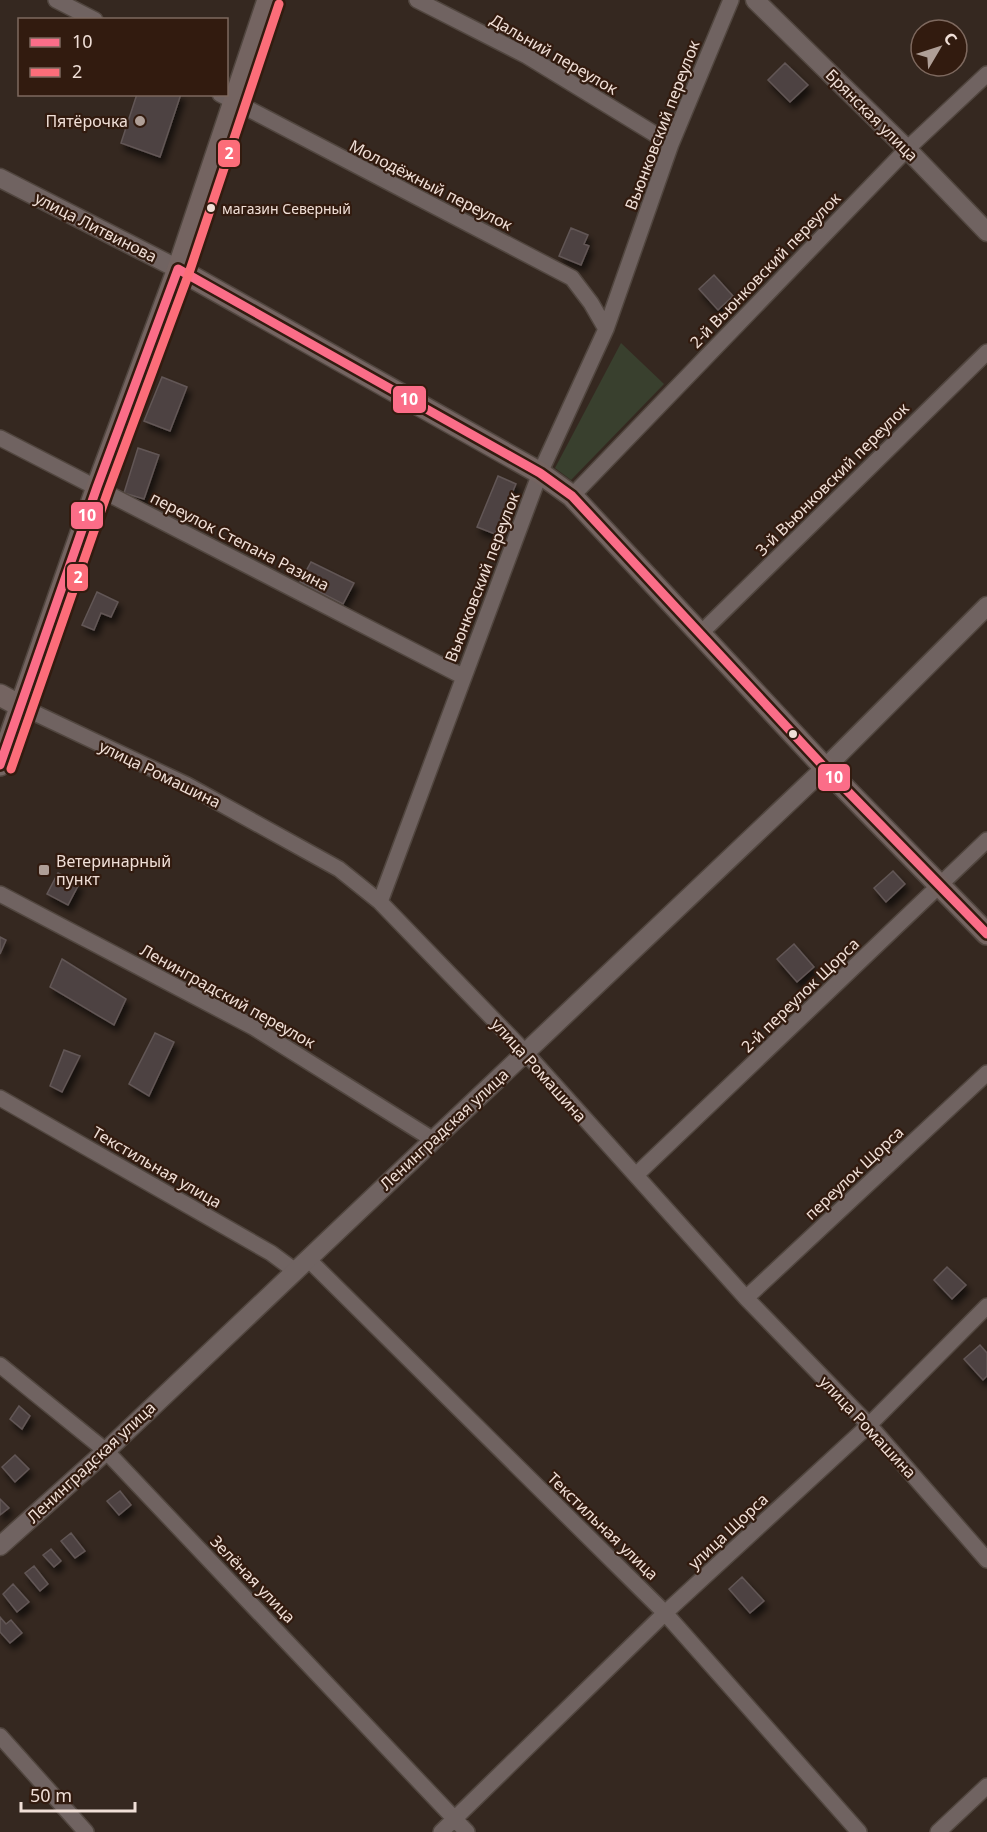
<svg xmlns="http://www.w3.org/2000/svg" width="987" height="1832" viewBox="0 0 987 1832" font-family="'Noto Sans',sans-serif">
<defs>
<filter id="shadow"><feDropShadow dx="3.5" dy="6" stdDeviation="3" flood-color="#0009"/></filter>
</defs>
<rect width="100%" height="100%" fill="#352820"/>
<path fill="#39402e" d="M 621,343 L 664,384 L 571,480 L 555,468 Z"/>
<path fill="#4e4242" stroke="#625756" stroke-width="1.5" filter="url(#shadow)" d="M 785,63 L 808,85 L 790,102 L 768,80 Z
M 137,94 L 181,94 L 160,157 L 121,143 Z
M 571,228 L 588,235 L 584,244 L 589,246 L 581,265 L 559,256 Z
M 714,275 L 733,296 L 718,310 L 699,289 Z
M 162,377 L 187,387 L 170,431 L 144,421 Z
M 138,448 L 159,455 L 144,499 L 124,493 Z
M 498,476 L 516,484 L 495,534 L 477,527 Z
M 311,562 L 354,583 L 343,604 L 300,582 Z
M 97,592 L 118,602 L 111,617 L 101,613 L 94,630 L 82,625 Z
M 893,871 L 905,884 L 886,902 L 874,888 Z
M 58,873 L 79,884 L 68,905 L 47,894 Z
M 0,937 L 6,940 L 0,954 Z
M 794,944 L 814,967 L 797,982 L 777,959 Z
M 62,959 L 126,999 L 114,1025 L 50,987 Z
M 155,1033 L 174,1042 L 149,1096 L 129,1084 Z
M 64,1050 L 80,1056 L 62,1092 L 50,1086 Z
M 947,1267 L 966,1285 L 952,1299 L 934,1280 Z
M 980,1345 L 987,1353 L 987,1376 L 983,1380 L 964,1359 Z
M 19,1406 L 30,1416 L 22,1429 L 10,1419 Z
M 15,1455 L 29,1469 L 15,1482 L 2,1467 Z
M 120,1491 L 131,1505 L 119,1515 L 107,1501 Z
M 0,1499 L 9,1508 L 0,1515 Z
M 71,1533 L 85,1551 L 75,1558 L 61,1541 Z
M 51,1549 L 61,1561 L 54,1567 L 43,1555 Z
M 34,1566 L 48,1584 L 40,1591 L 25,1573 Z
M 742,1577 L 764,1601 L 750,1613 L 729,1589 Z
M 13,1584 L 29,1602 L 17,1612 L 3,1594 Z
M 0,1617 L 6,1624 L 11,1620 L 22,1633 L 10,1643 L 0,1632 Z"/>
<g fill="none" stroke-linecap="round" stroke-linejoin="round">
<g stroke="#51463f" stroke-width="18">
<path id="minor" d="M 56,0 L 95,20
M 417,0 L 527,56 L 671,144
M 220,94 L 572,278 L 591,303 L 606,329
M 0,438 L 464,677
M 572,496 L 907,149 L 987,74
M 701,633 L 987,352
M 22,707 L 187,785 L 339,869 L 380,902 L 525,1052 L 746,1298 L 869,1425 L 987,1560
M 0,894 L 253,1027 L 432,1139
M 380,902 L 540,473 L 606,329 L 671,144 L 731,0
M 0,1098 L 271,1253 L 294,1270
M 636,1175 L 987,840
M 308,1259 L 665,1613 L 859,1832
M 746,1298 L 987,1073
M 0,1365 L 106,1451 L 467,1832
M 0,1736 L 86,1832
M 441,1832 L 665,1613 L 869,1425 L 987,1306
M 938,1832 L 987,1786"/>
</g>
<g stroke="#51463f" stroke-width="21">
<path id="tertiary" d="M 755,0 L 907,149 L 987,232
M 0,178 L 178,269
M 0,1546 L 106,1451 L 825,768 L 987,606"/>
</g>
<g stroke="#51463f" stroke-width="24">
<path id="secondary" d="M 178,269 L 540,473 L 572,496 L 825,768 L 987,934
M 0,695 L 22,707
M 0,765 L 97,487 L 178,269 L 268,0"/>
</g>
<use href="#minor" stroke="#706361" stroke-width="15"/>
<use href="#tertiary" stroke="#706361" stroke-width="18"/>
<use href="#secondary" stroke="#746461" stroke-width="21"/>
<g stroke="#321b0f" stroke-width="14">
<path id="bus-1" d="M 0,765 L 97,487 L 178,269 L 540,473 L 572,496 L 825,768 L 987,934"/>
</g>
<g stroke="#321b0f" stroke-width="14">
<path id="bus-2" d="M 11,769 L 108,491 L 189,273 L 279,4"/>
</g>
<use href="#bus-1" stroke="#fb6d88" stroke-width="9"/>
<use href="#bus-2" stroke="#fc6d79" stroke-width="9"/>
</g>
<g fill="#af9f97" stroke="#321b0f" stroke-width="2">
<circle cx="140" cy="121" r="6"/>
<rect x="38" y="864" width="12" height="12" rx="3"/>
</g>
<g fill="#f0dfd7" stroke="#321b0f" stroke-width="2">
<circle cx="211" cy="208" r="5"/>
<circle cx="793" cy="734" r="5"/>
</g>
<g text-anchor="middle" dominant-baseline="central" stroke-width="4.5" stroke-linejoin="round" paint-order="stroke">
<g font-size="14" fill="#f0dfd7" stroke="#321b0f" text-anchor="start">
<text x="222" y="208">магазин Северный</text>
</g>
<g font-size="16" fill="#f0dfd7" stroke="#321b0f">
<text transform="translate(554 54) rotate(30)">Дальний переулок</text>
<text transform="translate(872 115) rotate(45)">Брянская улица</text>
<text transform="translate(662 125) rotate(-69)">Вьюнковский переулок</text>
<text transform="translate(431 185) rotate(27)">Молодёжный переулок</text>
<text transform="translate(96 227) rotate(27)">улица Литвинова</text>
<text transform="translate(765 270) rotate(-46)">2-й Вьюнковский переулок</text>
<text transform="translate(832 479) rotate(-45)">3-й Вьюнковский переулок</text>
<text transform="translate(240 541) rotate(27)">переулок Степана Разина</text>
<text transform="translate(482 577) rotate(-69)">Вьюнковский переулок</text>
<text transform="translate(160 774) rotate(26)">улица Ромашина</text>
<text transform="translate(800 995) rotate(-44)">2-й переулок Щорса</text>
<text transform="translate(228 996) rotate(29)">Ленинградский переулок</text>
<text transform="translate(539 1070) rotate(48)">улица Ромашина</text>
<text transform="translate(444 1129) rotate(-43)">Ленинградская улица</text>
<text transform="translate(157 1167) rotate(30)">Текстильная улица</text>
<text transform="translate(854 1173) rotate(-43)">переулок Щорса</text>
<text transform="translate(868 1427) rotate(47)">улица Ромашина</text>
<text transform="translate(91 1462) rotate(-43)">Ленинградская улица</text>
<text transform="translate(603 1526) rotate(44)">Текстильная улица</text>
<text transform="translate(728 1531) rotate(-43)">улица Щорса</text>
<text transform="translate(253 1579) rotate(46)">Зелёная улица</text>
</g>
<g font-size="16" fill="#f0dfd7" stroke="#321b0f" text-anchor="end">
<text x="128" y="121">Пятёрочка</text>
<text x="56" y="861" text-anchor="start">Ветеринарный<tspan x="56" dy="18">пункт</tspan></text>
</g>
</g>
<g stroke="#321b0f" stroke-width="2">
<rect x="217" y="139" width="24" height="29" rx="6" fill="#fc6d79"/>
<rect x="392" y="385" width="35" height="29" rx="6" fill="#fb6d88"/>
<rect x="70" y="501" width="34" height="29" rx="6" fill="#fb6d88"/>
<rect x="66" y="563" width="23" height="29" rx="6" fill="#fc6d79"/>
<rect x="817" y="763" width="34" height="29" rx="6" fill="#fb6d88"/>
</g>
<g font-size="16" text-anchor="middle" font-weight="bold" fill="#fff">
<text x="229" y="159">2</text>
<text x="409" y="405">10</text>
<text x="87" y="521">10</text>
<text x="78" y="583">2</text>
<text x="834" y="783">10</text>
</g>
<rect x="18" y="18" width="210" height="78" fill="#321b0f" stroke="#7e695f" stroke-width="1.5"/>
<rect x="30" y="38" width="30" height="9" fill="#fb6d88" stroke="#7e695f" stroke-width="1.5"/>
<text x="72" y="48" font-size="18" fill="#f0dfd7">10</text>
<rect x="30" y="68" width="30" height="9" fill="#fc6d79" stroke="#7e695f" stroke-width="1.5"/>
<text x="72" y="78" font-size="18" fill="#f0dfd7">2</text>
<g transform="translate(939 48) rotate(51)"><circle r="28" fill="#321b0f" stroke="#7e695f" stroke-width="1.5"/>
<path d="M0-4.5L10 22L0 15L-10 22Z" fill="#af9f97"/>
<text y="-9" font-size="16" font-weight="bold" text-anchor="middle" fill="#f0dfd7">С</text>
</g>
<path d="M21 1802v9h114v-9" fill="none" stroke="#f0dfd7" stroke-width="3"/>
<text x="30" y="1802" font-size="18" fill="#f0dfd7" stroke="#321b0f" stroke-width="4.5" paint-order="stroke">50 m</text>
</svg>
